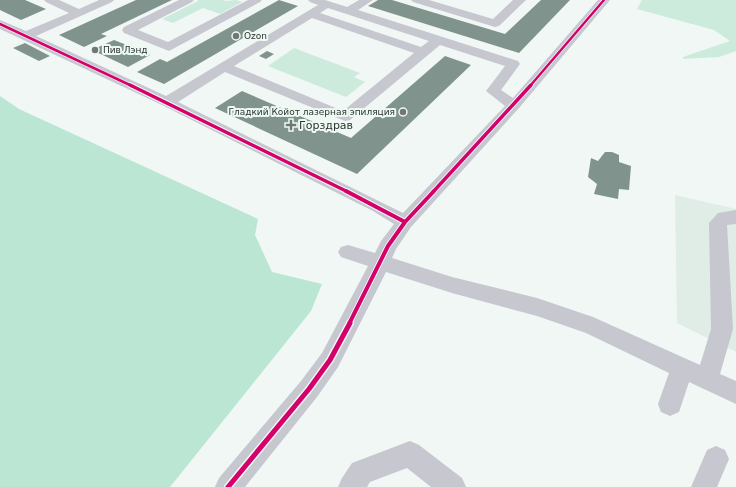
<svg xmlns="http://www.w3.org/2000/svg" width="736" height="487" viewBox="0 0 736 487" font-family="'DejaVu Sans',sans-serif">
<rect width="100%" height="100%" fill="#f0f7f4"/>
<path fill="#dfede6" d="M 675,195 L 736,209 L 736,352 L 677,323 Z"/>
<path fill="#ccebdd" d="M 197,0 L 222,0 L 226,1 L 236,0 L 242,2 L 220,14 L 203,8 L 173,23 L 162,19 L 198,1 Z
M 642,0 L 736,0 L 736,51 L 719,57 L 683,59 L 683,57 L 730,41 L 714,30 L 637,9 Z
M 294,48 L 360,73 L 354,77 L 365,82 L 346,97 L 268,66 Z"/>
<path fill="#bbe6d4" d="M 0,96 L 19,109 L 258,219 L 255,235 L 272,272 L 322,284 L 311,311 L 170,487 L 0,487 Z"/>
<path fill="#80948d" d="M 0,0 L 25,0 L 46,9 L 21,20 L 0,10 Z
M 136,0 L 172,0 L 101,34 L 107,36 L 84,47 L 59,35 Z
M 279,0 L 298,6 L 164,84 L 137,72 L 160,59 L 167,62 Z
M 378,0 L 392,0 L 505,34 L 541,0 L 570,0 L 519,53 L 368,6 Z
M 114,40 L 132,47 L 150,55 L 128,67 L 92,50 Z
M 25,43 L 50,56 L 39,61 L 13,48 Z
M 267,51 L 274,54 L 266,59 L 259,56 Z
M 445,56 L 471,65 L 357,174 L 215,108 L 242,91 L 351,138 Z
M 605,152 L 612,152 L 619,155 L 619,162 L 631,166 L 629,190 L 619,189 L 618,199 L 594,194 L 597,184 L 588,177 L 591,158 L 598,161 Z"/>
<g fill="none" stroke-linecap="round" stroke-linejoin="round">
<path fill="#c6c7cf" fill-rule="evenodd" d="M 44,0 L 59,0 L 79,9 L 99,0 L 114,0 L 112,2 L 36,36 L 166,96 L 318,5 L 310,2 L 308,0 L 325,0 L 347,7 L 359,0 L 373,0 L 358,10 L 518,61 L 520,64 L 501,90 L 513,98 L 598,0 L 610,0 L 519,108 L 411,227 L 396,249 L 392,258 L 452,277 L 537,298 L 593,317 L 700,365 L 711,329 L 709,223 L 718,213 L 736,210 L 736,224 L 727,225 L 733,329 L 720,374 L 736,381 L 736,404 L 689,382 L 679,412 L 670,416 L 661,412 L 658,404 L 669,373 L 586,333 L 537,316 L 452,293 L 386,272 L 338,367 L 317,397 L 245,487 L 215,487 L 219,478 L 301,381 L 322,353 L 368,266 L 341,257 L 338,252 L 341,247 L 348,245 L 375,253 L 381,241 L 394,224 L 373,211 L 162,105 L 0,29 L 0,20 L 26,31 L 69,13 L 46,2 ZM 328,8 L 429,41 L 421,47 L 320,13 ZM 312,18 L 414,53 L 343,111 L 234,66 ZM 440,45 L 505,66 L 486,91 L 505,106 L 403,213 L 178,102 L 225,72 L 345,121 L 350,120 Z
M 179,0 L 194,0 L 192,2 L 138,30 L 168,42 L 248,0 L 262,0 L 260,2 L 169,51 L 124,33 L 122,30 L 124,27 Z
M 411,0 L 429,0 L 493,19 L 513,0 L 526,0 L 499,26 L 495,27 L 413,2 Z
M 410,441 L 419,445 L 462,478 L 466,487 L 431,487 L 407,468 L 370,482 L 367,487 L 338,487 L 342,478 L 352,463 Z
M 716,446 L 725,450 L 729,459 L 717,487 L 691,487 L 707,450 Z"/>
<g stroke="#edfaf4" stroke-width="4">
<path id="cycleway-far3" d="M 0,24 L 132,86
M 530,86 L 604,0"/>
</g>
<g stroke="#edfaf4" stroke-width="5.5">
<path id="cycleway-far2" d="M 130,85 L 348,192
M 433,192 L 531,85"/>
</g>
<g stroke="#edfaf4" stroke-width="6">
<path id="cycleway-far1" d="M 346,191 L 405,222
M 349,324 L 388,246 L 405,222 L 434,191"/>
</g>
<g stroke="#edfaf4" stroke-width="8">
<path id="cycleway" d="M 228,487 L 309,389 L 330,360 L 350,323"/>
</g>
<use href="#cycleway-far3" stroke="#d6006c" stroke-width="2.5"/>
<use href="#cycleway-far2" stroke="#d6006c" stroke-width="3.5"/>
<use href="#cycleway-far1" stroke="#d6006c" stroke-width="4"/>
<use href="#cycleway" stroke="#d6006c" stroke-width="5"/>
</g>
<g fill="#717774" stroke="#edfaf4" stroke-width="1.5">
<circle cx="236" cy="36" r="4"/>
<circle cx="95" cy="50" r="4"/>
<circle cx="403" cy="112" r="4"/>
<path d="M289 119h4v4h4v4h-4v4h-4v-4h-4v-4h4z"/>
</g>
<g text-anchor="middle" dominant-baseline="central" stroke-width="4" stroke-linejoin="round" paint-order="stroke">
<g font-size="9" fill="#2d322f" stroke="#edfaf4" text-anchor="start">
<text x="244" y="36">Ozon</text>
<text x="103" y="50">Пив Лэнд</text>
<text x="395" y="112" text-anchor="end">Гладкий Койот лазерная эпиляция</text>
</g>
<g font-size="11" fill="#2d322f" stroke="#edfaf4" text-anchor="start">
<text x="299" y="125">Горздрав</text>
</g>
</g>
</svg>
